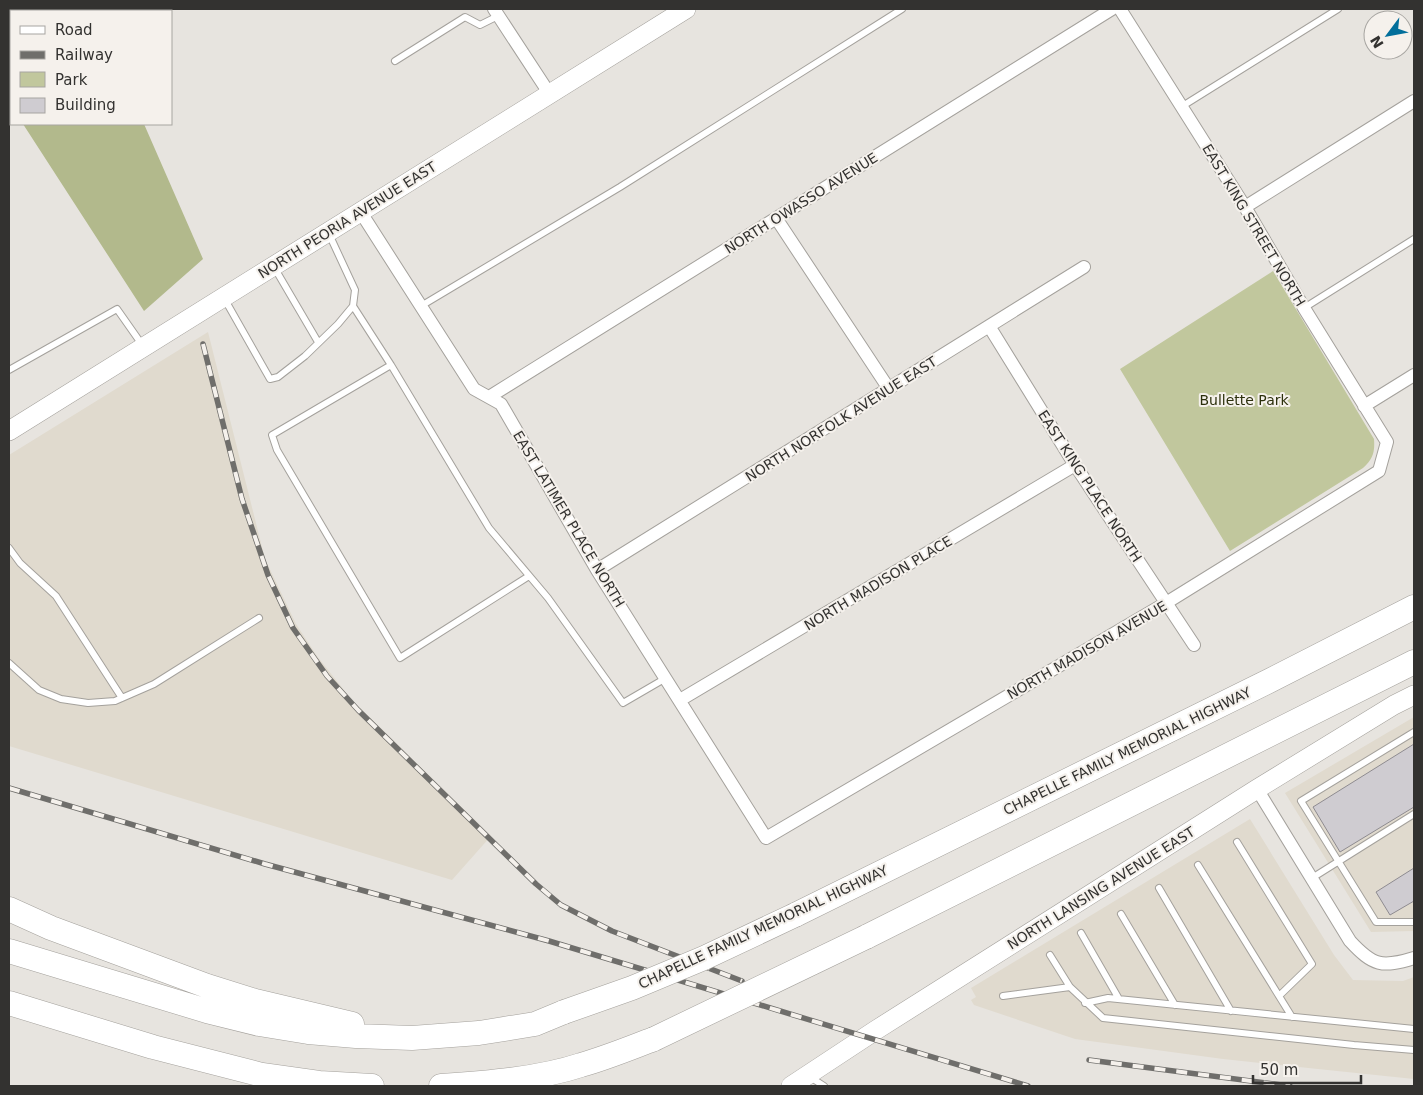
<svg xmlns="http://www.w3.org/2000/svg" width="1423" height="1095" viewBox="0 0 1423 1095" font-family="'DejaVu Sans',sans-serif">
<rect width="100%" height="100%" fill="#e7e4df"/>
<path fill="#e0dace" d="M 208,332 L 265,559 L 296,624 L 317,656 L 351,699 L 491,836 L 452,880 L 9,746 L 9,455 Z
M 1414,717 L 1414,931 L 1371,932 L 1285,793 Z
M 1250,819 L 1334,955 L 1353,980 L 1403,981 L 1414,977 L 1414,1079 L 1223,1059 L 1075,1039 L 974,1005 L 971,1000 L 976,997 L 971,988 Z"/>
<path fill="#c1c79d" d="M 9,9 L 136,9 L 137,11 L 11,11 L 11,106 L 9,102 Z
M 1273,271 L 1374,439 C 1375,452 1373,459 1363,468 L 1230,551 L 1120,369 Z"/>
<path fill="#b2b98c" d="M 9,9 L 95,9 L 96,11 L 11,11 L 11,106 L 9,102 Z
M 23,124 L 144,124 L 203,259 L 144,311 Z"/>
<path fill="#cfccd1" stroke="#8e8b90" d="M 1414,744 L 1414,807 L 1340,852 L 1313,807 Z
M 1414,868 L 1414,901 L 1390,915 L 1376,892 Z"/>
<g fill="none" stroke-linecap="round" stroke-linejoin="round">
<g stroke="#a4a19c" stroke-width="8">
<path id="lane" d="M 395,61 L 465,17 L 480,25 L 498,16
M 1181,107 L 1338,9
M 274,267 L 318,342
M 224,298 L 270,379 L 278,377 L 305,356 L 338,324 L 353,306 L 355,290 L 329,234
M 353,306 L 391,365 L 489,528 L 548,598 L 623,703 L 666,678
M 421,306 L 620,187 L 902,9
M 1304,308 L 1414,239
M 391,365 L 272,435 L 277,450 L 400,658 L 529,576
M 9,370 L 117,309 L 143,346
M 9,548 L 20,563 L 56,596 L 122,698
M 9,663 L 39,690 L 61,699 L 88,703 L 115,701 L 154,684 L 259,618
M 1414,732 L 1301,801 L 1376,922 L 1414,922
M 1237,842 L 1312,964 L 1279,996
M 1198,865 L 1292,1017
M 1312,878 L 1414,814
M 1159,888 L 1231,1011
M 1121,914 L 1175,1005
M 1081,933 L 1119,999
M 1050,955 L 1070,987
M 1003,996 L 1070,987 L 1103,1018 L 1354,1045 L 1414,1050
M 1085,1003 L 1108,998 L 1414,1029
M 810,1077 L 824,1086"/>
</g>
<g stroke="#a4a19c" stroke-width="14">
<path id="street" d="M 494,9 L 549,93
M 1245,207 L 1414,101
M 360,211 L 474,389 L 501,404 L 597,570 L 766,838 L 1166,603 L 1379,471 L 1387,442 L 1304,308 L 1245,207 L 1120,9
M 776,218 L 889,389
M 989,326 L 1075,465 L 1194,645
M 489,397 L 1112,9
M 1364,406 L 1414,375
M 597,570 L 1084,267
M 680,700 L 1075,465
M 1257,789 L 1350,941 C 1373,966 1382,968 1414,958"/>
</g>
<g stroke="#a4a19c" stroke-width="20">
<path id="secondary" d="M 9,431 L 686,9
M 791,1086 L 876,1030 L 1257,789 L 1394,705 L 1414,695"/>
</g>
<g stroke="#a4a19c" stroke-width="25">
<path id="highway" d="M 9,909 L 51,928 L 207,986 L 255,1001 L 352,1024
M 795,915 L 1271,680 L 1414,607
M 866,937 L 1414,662
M 9,951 L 207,1011 L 259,1024 L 308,1032 L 356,1036 L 412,1038 L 479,1033 L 535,1024 L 564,1012
M 9,1003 L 153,1047 L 262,1075 L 319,1083 L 372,1086
M 441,1086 C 485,1083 539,1079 581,1065 C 606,1058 630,1048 654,1039"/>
</g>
<use href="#lane" stroke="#fff" stroke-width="6"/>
<use href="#street" stroke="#fff" stroke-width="12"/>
<use href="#secondary" stroke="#fff" stroke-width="19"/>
<use href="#highway" stroke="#fff" stroke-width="24"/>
<g stroke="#6f6e6b" stroke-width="5.5">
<path id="rail" d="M 203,344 L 242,499 L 268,575 L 293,628 L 327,676 L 358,710 L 536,884 L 561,905 L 612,931 L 742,981
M 9,788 L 265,864 L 549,941 L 1028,1086
M 1089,1060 L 1290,1086"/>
</g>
<use href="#rail" stroke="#f5f1ec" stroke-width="4" stroke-dasharray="11" stroke-linecap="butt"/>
<g stroke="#a4a19c" stroke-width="25" stroke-linecap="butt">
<path id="highway-bridge" d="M 564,1012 L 632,988 L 704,958 L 795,915
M 654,1039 L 866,937"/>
</g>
<use href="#highway-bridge" stroke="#fff" stroke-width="24"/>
</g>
<g text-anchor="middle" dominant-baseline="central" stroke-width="4" stroke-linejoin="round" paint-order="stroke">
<g font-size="14" fill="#333230" stroke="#f5f1ec">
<text transform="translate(801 203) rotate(-32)">NORTH OWASSO AVENUE</text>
<text transform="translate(347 220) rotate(-32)">NORTH PEORIA AVENUE EAST</text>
<text transform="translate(1254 225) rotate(59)">EAST KING STREET NORTH</text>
<text transform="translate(841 419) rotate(-32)">NORTH NORFOLK AVENUE EAST</text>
<text transform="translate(1090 486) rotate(57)">EAST KING PLACE NORTH</text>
<text transform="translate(569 519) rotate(59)">EAST LATIMER PLACE NORTH</text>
<text transform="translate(878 583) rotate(-31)">NORTH MADISON PLACE</text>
<text transform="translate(1087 650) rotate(-30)">NORTH MADISON AVENUE</text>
<text transform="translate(1127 751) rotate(-26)">CHAPELLE FAMILY MEMORIAL HIGHWAY</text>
<text transform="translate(1101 888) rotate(-32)">NORTH LANSING AVENUE EAST</text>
<text transform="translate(763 927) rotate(-25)">CHAPELLE FAMILY MEMORIAL HIGHWAY</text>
</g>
<g font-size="14" fill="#2c300c" stroke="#f5f1ec">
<text x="1244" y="400">Bullette Park</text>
</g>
</g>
<rect width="1423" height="1095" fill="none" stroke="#333230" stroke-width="20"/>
<rect x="10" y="10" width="162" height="115" fill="#f5f1ec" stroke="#a7a5a1"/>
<rect x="20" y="26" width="25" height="8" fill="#ffffff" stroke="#a7a5a1"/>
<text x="55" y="35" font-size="15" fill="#333230">Road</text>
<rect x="20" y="51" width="25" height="8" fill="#6f6e6b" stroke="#a7a5a1"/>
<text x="55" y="60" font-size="15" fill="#333230">Railway</text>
<rect x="20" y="72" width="25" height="15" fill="#c1c79d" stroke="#a7a5a1"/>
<text x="55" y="85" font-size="15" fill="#333230">Park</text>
<rect x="20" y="98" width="25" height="15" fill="#cfccd1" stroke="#a7a5a1"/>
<text x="55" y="110" font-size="15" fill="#333230">Building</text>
<g transform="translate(1388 35) rotate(238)"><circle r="24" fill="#f5f1ec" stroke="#a7a5a1"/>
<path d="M0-4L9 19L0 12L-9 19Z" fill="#026f9b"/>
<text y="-8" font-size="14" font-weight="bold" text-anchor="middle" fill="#333230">N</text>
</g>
<path d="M1253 1075v8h108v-8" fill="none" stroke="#333230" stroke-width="2.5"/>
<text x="1260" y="1075" font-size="15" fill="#333230" stroke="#f5f1ec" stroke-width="4" paint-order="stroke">50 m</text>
</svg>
